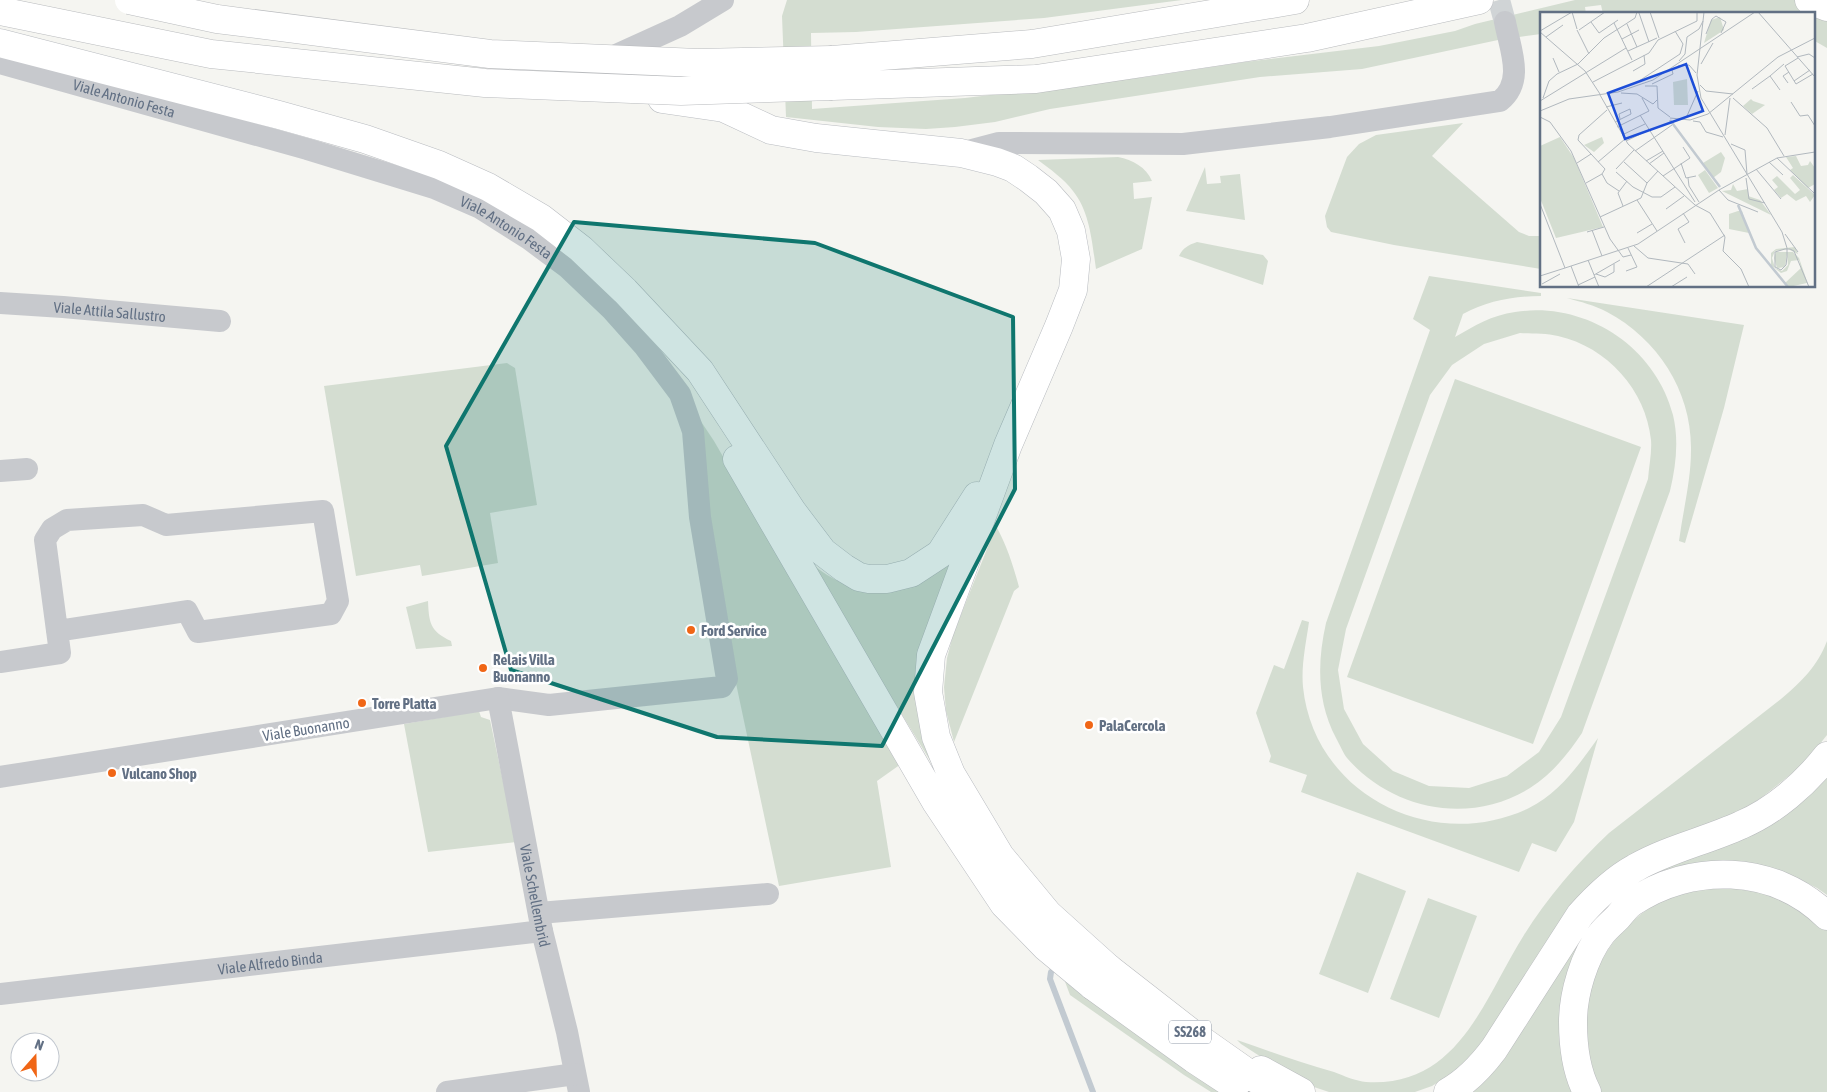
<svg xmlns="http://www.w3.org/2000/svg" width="1827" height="1092" viewBox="0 0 1827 1092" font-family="'Asap Condensed',sans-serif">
<rect width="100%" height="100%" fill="#f5f5f1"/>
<path fill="#d4ddd1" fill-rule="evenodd" d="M 787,0 L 1182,0 L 1044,18 L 856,32 L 811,33 L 812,109 L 965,98 L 1146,77 L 1245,62 L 1379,46 L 1455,31 L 1475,24 L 1575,0 L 1801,0 L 1827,12 L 1827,48 L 1813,40 L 1813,14 L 1603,14 L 1601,5 L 1585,7 L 1586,14 L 1541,14 L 1541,34 L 1498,40 L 1362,69 L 1260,77 L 1050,109 L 995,122 L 955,127 L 926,129 L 878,127 L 786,117 L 782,16 Z
M 1463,123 L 1432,156 L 1519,232 L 1529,236 L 1541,236 L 1541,269 L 1394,245 L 1331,232 L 1327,227 L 1325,216 L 1347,157 L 1359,144 L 1376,135 Z
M 1118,157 C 1133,160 1146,167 1152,181 L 1133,183 L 1134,199 L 1152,197 L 1142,249 L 1096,269 C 1092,242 1090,212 1073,191 C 1064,179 1050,169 1038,160 Z
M 1205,167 L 1207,184 L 1221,183 L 1220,176 L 1240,174 L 1245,220 L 1186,211 Z
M 1197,242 L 1263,255 L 1268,261 L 1263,285 L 1179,256 C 1183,248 1188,245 1197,242 Z
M 1429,276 L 1541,293 L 1541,296 C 1513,296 1487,301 1463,314 L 1455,337 C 1474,326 1492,315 1515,312 C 1585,301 1655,346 1673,415 C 1679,440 1676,466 1670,491 L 1582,733 C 1568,754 1552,774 1530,788 C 1471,825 1393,811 1347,758 C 1343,753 1340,745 1336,738 C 1317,702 1317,663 1326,623 L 1430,330 L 1413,319 ZM 1520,333 C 1532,334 1546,333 1558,336 C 1607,347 1646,390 1651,440 C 1652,452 1649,466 1648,479 L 1561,717 L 1539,752 L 1507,776 L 1469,788 L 1429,786 L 1393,771 L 1363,744 L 1344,709 L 1338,670 L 1346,629 L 1430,395 L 1452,365 L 1484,344 Z
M 1567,298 L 1744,325 L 1724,408 L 1685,543 L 1679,541 C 1683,511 1691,480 1691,450 C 1692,392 1658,339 1607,312 C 1594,305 1581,302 1567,298 Z
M 507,363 L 515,368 L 537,505 L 490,513 L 498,563 L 422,576 L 420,565 L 356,576 L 324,386 Z
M 1455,379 L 1641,447 L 1533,744 L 1347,677 Z
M 698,417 L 714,441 L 901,764 L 877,781 L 891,867 L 779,886 L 716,589 Z
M 996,526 C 1007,546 1013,565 1019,587 L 1014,591 L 954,742 L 946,711 L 944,687 L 947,658 L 953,635 Z
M 958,550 L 934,612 L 948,790 L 813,569 L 816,567 C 830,578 843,584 860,590 Z
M 428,601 C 429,623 430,631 451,641 L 452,646 L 416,649 L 406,607 Z
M 1302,620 L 1309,622 C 1306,643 1301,666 1303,687 C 1314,795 1433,854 1529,808 C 1559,793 1579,765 1598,738 L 1574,822 L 1556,852 L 1532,843 L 1519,872 L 1301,792 L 1307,775 L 1269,762 L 1271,756 L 1256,713 L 1274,665 L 1284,669 Z
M 1827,641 L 1827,735 L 1811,755 L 1795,771 L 1761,798 L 1737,813 L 1654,844 L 1469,1059 L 1451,1074 L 1432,1086 L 1415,1092 L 1329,1092 L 1314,1087 L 1275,1066 L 1241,1044 L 1237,1040 C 1269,1051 1301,1063 1334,1072 C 1344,1076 1356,1081 1366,1082 C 1459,1088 1484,998 1524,935 C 1547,898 1577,863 1609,833 L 1781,699 C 1802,681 1817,667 1827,641 Z
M 479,711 L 481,717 L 490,720 L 516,842 L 428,852 L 404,724 Z
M 1827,778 L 1827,895 L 1817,888 L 1784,872 L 1705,864 L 1577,954 L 1574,1092 L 1470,1092 L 1601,905 L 1622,887 L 1806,798 Z
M 1357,872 L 1406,891 L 1368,993 L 1319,974 Z
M 1717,886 L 1778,895 L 1827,926 L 1827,1092 L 1599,1092 C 1595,1082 1589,1070 1587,1060 C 1573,992 1610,919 1676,895 C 1689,890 1704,889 1717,886 Z
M 1428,898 L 1477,916 L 1439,1018 L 1390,999 Z
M 1064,979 L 1225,1092 L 1211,1092 L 1184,1075 L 1070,995 Z"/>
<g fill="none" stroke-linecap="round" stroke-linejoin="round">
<path stroke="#c2cad1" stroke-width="6" d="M 1051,972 L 1050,979 L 1093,1092"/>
<path stroke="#d0d4d6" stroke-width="22" stroke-dasharray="22 11" stroke-linecap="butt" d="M 1499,0 L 1505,22"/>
<g stroke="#b9bcc1" stroke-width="29">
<path id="secondary" d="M 0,43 L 279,115 L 365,139 L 439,165 L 488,187 L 541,218 L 581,249 L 625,291 L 700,371 L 792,511 L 823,552 L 844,568 L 859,577 L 869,579 L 887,579 L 911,573 L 940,554 L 977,496
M 662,99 L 724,108 L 771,130 L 816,138 L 961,153 L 997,162 L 1013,168 L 1028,178 L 1046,192 L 1062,210 L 1071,231 L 1076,259 L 1073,290 L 1059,326 L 1008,445 L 931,655 L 928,692 L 936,737 L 951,774 L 1000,856 L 1048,914 L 1108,968
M 737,459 L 936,802 L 1004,904 L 1046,947 L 1093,986"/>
</g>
<g stroke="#b9bbbe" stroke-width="29">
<path id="highway" d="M 1809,0 L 1827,7
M 832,60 L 1032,44 L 1295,0
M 832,86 L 1036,79 L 1307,38 L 1479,0
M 1108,968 L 1194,1035 L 1275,1092
M 1093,986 L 1194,1059 L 1235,1086
M 1261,1070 L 1301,1092
M 1448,1092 C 1466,1082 1482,1065 1494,1049 L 1580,915 C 1596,897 1613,880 1635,868 C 1668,849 1706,841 1741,825 C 1774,811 1805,784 1827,756
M 1587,1092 C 1576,1071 1573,1046 1573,1022 C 1573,994 1584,956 1602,933 C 1607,927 1613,922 1618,917 C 1622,912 1626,907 1631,903 C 1691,862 1774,864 1827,916"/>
</g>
<g stroke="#c7c9cd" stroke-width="22">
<path id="s1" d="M 0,63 L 307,149 L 434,188 L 480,208 L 529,239 L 568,268 L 611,309 L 644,346 L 680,394 L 693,431 L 700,517 L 727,679 L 722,687 L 549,705 L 498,698 L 0,777"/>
<path d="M 561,80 L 680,26 L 723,0"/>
<path d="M 961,153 L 999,143 L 1183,144 L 1330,127 L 1500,101 C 1525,81 1510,49 1505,22"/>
<path id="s2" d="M 0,303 L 63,307 L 220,321"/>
<path d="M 0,471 L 27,469"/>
<path d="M 0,662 L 60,653 L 45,540 L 52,529 L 67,520 L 143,515 L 166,525 L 323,511 L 338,601 L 331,614 L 198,632 L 187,611 L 57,631"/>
<path id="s3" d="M 498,698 L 542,931 L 567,1032 L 579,1092"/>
<path d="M 539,913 L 768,894"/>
<path id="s4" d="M 0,994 L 542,931"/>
<path d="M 447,1092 L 575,1074"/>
</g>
<use href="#secondary" stroke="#fff" stroke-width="28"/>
<use href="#highway" stroke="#fff" stroke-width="28"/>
<g stroke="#b9bbbe" stroke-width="29" stroke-linecap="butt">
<path id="highway-bridge" d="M 129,0 L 217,19 L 490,54 L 698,63 L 832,60
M 0,11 L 211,54 L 485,83 L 681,91 L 832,86"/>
</g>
<use href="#highway-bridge" stroke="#fff" stroke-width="28"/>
</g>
<path fill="#0f766e" fill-opacity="0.2" stroke="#0f766e" stroke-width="4" stroke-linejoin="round" d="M 574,222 L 815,243 L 1013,317 L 1015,489 L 882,746 L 717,737 L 511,670 L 446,446 Z"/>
<g fill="#f06616" stroke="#fff" stroke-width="2">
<circle cx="691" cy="630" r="5"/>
<circle cx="483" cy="668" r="5"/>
<circle cx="362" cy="703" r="5"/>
<circle cx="1089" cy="725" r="5"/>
<circle cx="112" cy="773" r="5"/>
</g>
<g text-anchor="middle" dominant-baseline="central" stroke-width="5" stroke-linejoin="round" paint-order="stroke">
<rect fill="#fff" stroke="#919ba9" stroke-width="1" x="1169" y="1020.5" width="42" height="23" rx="4"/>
<g font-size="14" font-weight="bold" fill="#627084">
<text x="1190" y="1032">SS268</text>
</g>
<g font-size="15" fill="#627084" stroke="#fff">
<text stroke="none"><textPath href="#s1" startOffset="129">Viale Antonio Festa</textPath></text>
<text stroke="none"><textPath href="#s1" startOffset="534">Viale Antonio Festa</textPath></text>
<text stroke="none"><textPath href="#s2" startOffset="110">Viale Attila Sallustro</textPath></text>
<text transform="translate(306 729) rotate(-9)">Viale Buonanno</text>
<text stroke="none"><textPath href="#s3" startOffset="201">Viale Schellembrid</textPath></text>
<text stroke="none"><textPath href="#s4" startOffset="272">Viale Alfredo Binda</textPath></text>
</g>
<g font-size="15" font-weight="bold" fill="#627084" stroke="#fff" text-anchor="start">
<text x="701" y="630">Ford Service</text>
<text x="493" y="659">Relais Villa<tspan x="493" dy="17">Buonanno</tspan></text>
<text x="372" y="703">Torre Platta</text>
<text x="1099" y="725">PalaCercola</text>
<text x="122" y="773">Vulcano Shop</text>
</g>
</g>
<g transform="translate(1540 12)">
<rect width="275" height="275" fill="#f5f5f1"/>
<path d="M 180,5 L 184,18 L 164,31 L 171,8 ZM 147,67 L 148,93 L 134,93 L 133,70 ZM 211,87 L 213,89 L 225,93 L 212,102 L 203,94 ZM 20,125 L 34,146 L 63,215 L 16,226 L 0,186 L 0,134 ZM 62,125 L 64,131 L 54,140 L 44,133 ZM 181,140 L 185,146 L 181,160 L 173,166 L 163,151 ZM 256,144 L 261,154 L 268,153 L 270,149 L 275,156 L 275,172 L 268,176 L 250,158 L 253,156 L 246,145 ZM 165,158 L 178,176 L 169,181 L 158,163 ZM 253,163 L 275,183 L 270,190 L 266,184 L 256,189 L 247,182 L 241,186 L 234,178 L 238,175 L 232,168 L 237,164 L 255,182 L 260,178 L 250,166 ZM 193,172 L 197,179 L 208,177 L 208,184 L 220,188 L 231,203 L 182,179 L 191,178 ZM 198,199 L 202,199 L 209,221 L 189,217 L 189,202 ZM 255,235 L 258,242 L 248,237 L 235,239 L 232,246 L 235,256 L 242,259 L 248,253 L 247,241 L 245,255 L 237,256 L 234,246 L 236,240 L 253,240 L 259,246 L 269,275 L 267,271 L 249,275 L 245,271 L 261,256 L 259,248 L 251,249 L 247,259 L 241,261 L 231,253 L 231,241 L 236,237 Z" fill="#d4ddd1"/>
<path fill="none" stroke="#c2cad1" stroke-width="2.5" d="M 130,108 L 180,175M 198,193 L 216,236 L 248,275"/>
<path fill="none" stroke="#b1b8be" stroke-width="1" d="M 32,0 L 37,17M 110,0 L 119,26M 164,0 L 157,63 L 161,86 L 242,220 L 247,236 L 247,245 L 246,253 L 241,258 L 235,255 L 235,240 L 245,237 L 250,237 L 254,239 L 269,275M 218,0 L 275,65M 99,1 L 109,30M 51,10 L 59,21 L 78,8M 74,11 L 92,48M 87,12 L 97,35M 37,18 L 49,42M 39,18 L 65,0M 0,19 L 32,0M 0,20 L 45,59 L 60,82M 166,22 L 172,7 L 176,4 L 186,10 L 181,21M 6,25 L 23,13M 82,27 L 99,18M 88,39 L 117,26M 257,45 L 269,42 L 275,46M 13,46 L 19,60M 258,46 L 245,54 L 256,72 L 273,62M 139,49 L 145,42 L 147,25 L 159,17 L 163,9M 161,52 L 173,31M 138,54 L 149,53 L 156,61M 93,59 L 105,52 L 104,43M 99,69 L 140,42 L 143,32 L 135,19M 254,69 L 270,58M 53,70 L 109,41 L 118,28 L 157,9 L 157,0M 248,71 L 243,64 L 249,60M 112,72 L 133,62 L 132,58M 160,73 L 166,79 L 193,82M 105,74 L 117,74 L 118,96 L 130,105M 212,77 L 230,64M 240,78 L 230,64 L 244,52M 81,81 L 97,82 L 113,92 L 117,88M 60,83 L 88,132 L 155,193M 3,86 L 9,69 L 17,62 L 38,52 L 64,26 L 95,6 L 97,0M 193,86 L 227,116 L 244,144M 0,89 L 86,36M 251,90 L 260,104 L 268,103 L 275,114M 66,95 L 82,91M 0,99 L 29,87 L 78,80 L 113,68 L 215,0M 100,103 L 155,190M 0,105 L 10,110 L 31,139 L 70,227 L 83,245 L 91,243M 130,106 L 150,108 L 168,102 L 238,45 L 275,26M 142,107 L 147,104 L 158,79M 153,109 L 160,110 L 166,120 L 183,125M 75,110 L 91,102 L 90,97 L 79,102 L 80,107M 77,115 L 109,99 L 102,86M 82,123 L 105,112M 185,123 L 190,86M 86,129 L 109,118M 191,132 L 205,138 L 207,162M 95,139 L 132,113M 237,146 L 275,182M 106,149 L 123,139M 58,150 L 85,127M 84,150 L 107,171M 229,150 L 243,163M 37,151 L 51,142M 141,151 L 146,166 L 156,164M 109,152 L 124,141M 76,157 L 94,138M 216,157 L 241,187M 76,160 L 93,175 L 112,185 L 121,185 L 135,175M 62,162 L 65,157 L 38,128 L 39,123 L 67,98M 123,164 L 150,146 L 143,135M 148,166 L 149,174 L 159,190M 206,166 L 209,187 L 225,191M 46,171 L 62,162 L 67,171 L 79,179M 179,178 L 188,188 L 218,200M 97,188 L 117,219M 0,192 L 25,256 L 98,232 L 179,178 L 237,146 L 275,140M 155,193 L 170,201 L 185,225 L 183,239 L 201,257 L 209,275M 83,194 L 78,181 L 87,169M 126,197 L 144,184M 143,201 L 149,210 L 138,217 L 145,231M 60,205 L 101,186 L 107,171 L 118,159M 52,218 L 62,244M 47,220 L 64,215M 97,221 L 112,212M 245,222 L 258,240M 94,234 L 108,246 L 148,252 L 155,262M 48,248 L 59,275M 31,254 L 39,275M 86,259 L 97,255 L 88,236M 56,262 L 65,265 L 74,260 L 74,252M 54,263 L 80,248M 0,264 L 25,256M 2,272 L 20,262M 38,273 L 55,265M 106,275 L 185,223M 131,275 L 147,265"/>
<path fill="#1d4ed8" fill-opacity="0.15" stroke="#1d4ed8" stroke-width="2.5" d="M 146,52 L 163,99 L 85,127 L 68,81 Z"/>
<rect width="275" height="275" fill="none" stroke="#627084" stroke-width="2.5"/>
</g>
<g transform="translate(35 1057) rotate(20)"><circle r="24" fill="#ffffff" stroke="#c0c6ce"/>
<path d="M0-4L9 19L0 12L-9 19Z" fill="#f06616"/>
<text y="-8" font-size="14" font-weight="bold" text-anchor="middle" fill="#627084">N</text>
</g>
</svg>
